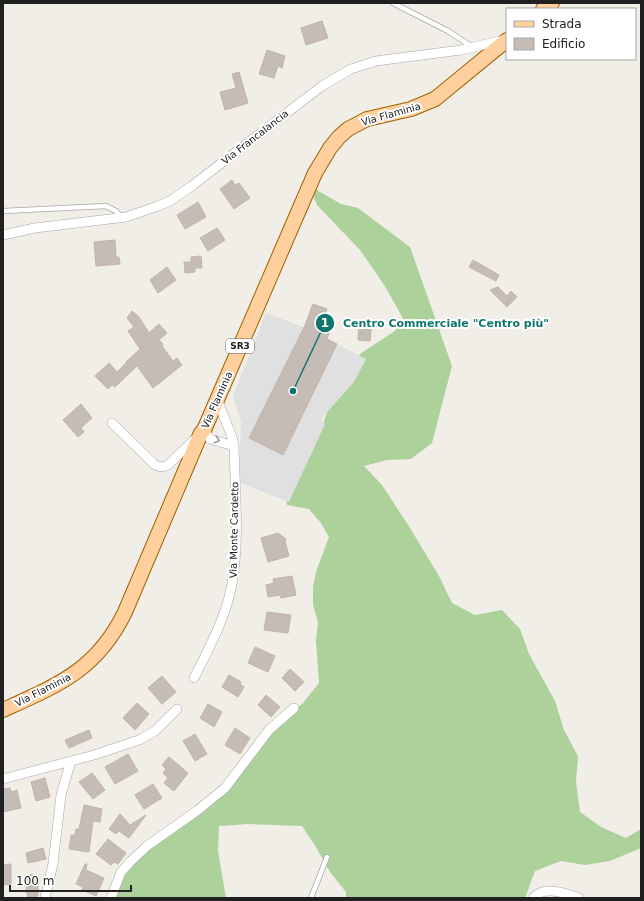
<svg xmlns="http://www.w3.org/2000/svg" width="644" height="901" viewBox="0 0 644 901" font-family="'DejaVu Sans',sans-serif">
<rect width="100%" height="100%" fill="#f1ede7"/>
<path fill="#add19a" d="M 308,185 L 341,204 L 358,208 L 410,247 L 452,366 L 432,443 L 411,459 L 387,460 L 364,466 L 382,485 L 410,528 L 439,576 L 452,603 L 475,615 L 502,610 L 520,629 L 529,654 L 555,701 L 564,730 L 578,756 L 576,782 L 580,812 L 601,827 L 626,838 L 641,829 L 641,848 L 610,861 L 585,865 L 561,861 L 535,871 L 525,898 L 346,898 L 346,892 L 330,872 L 316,847 L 302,826 L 248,824 L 219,826 L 218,851 L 226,898 L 113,898 L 122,879 L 132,865 L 150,846 L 191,819 L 274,728 L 303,703 L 319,683 L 316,640 L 318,622 L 313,605 L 313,586 L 317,569 L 329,537 L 321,523 L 309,509 L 287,505 L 285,489 L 322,427 L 333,395 L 360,354 L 392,333 L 405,322 L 386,288 L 374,270 L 360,250 L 317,205 Z"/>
<path fill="#e0e0e0" d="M 266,313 L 303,327 L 249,438 L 283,455 L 337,344 L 366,359 L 354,382 L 320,420 L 325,424 L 289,502 L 241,483 L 239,471 L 241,422 L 233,396 Z"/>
<path fill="#c6bcb6" stroke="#c3b3a8" d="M 322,21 L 328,38 L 306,45 L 301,28 Z
M 267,50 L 285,56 L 282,68 L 278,66 L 274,78 L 259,74 Z
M 239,72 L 248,103 L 225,110 L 220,92 L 236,88 L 232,74 Z
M 232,180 L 235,185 L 239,183 L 250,198 L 234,209 L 220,189 Z
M 198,202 L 206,217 L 185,229 L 177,215 Z
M 217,228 L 225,240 L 208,251 L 200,238 Z
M 115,240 L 116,257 L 119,257 L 120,264 L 96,266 L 94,242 Z
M 201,256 L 202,268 L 195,268 L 195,272 L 185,273 L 184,262 L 191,262 L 191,257 Z
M 473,260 L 499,275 L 496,281 L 469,267 Z
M 167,267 L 176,280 L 158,293 L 150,280 Z
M 498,287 L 507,296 L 511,291 L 517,297 L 507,307 L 490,290 Z
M 313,304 L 327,309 L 324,318 L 333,322 L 327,339 L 337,344 L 283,455 L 249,438 L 304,327 L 304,328 Z
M 132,311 L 139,317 L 149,333 L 159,324 L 167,333 L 159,340 L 163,344 L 162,346 L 173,361 L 177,358 L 182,365 L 153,388 L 137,366 L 115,387 L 112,385 L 108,389 L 95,376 L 109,363 L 117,372 L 126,363 L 126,362 L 140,349 L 128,331 L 134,327 L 127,318 Z
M 359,320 L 372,321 L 370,341 L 358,340 Z
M 81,404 L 92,418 L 81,428 L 84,432 L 78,437 L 63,420 Z
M 278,533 L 286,539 L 285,541 L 289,556 L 268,562 L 261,538 Z
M 292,576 L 296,595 L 281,598 L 280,595 L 268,597 L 266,585 L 274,583 L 273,579 Z
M 267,612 L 291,615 L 288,633 L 264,630 Z
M 255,647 L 275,656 L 268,672 L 248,663 Z
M 290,669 L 304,682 L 295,691 L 282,678 Z
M 229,675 L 241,682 L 240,684 L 244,687 L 238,697 L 222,687 Z
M 162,676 L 176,692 L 162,704 L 148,688 Z
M 266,695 L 280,707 L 271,717 L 258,705 Z
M 137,703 L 149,714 L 135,730 L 123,718 Z
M 208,704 L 222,712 L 214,727 L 200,718 Z
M 235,728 L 250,738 L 240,754 L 225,745 Z
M 89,730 L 92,738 L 69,748 L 65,740 Z
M 195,734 L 207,754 L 195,761 L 183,741 Z
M 128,754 L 138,771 L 115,784 L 105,767 Z
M 169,757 L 188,773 L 174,791 L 164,783 L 168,778 L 163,773 L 166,769 L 162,765 Z
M 92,773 L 105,790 L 93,799 L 79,782 Z
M 45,778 L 50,797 L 36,801 L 31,782 Z
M 153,784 L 162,798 L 144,809 L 135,795 Z
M 10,788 L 11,792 L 17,790 L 21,808 L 3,812 L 3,789 Z
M 84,805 L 102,809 L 100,822 L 93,821 L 89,852 L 69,849 L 71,835 L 75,835 L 76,829 L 79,829 Z
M 120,814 L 130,825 L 146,815 L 129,838 L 119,831 L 116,834 L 109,829 Z
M 108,839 L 126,853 L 118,864 L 114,862 L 111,865 L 96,854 Z
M 43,848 L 46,859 L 28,863 L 26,853 Z
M 11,864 L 11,884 L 3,885 L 3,865 Z
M 85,864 L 87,864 L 86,870 L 104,878 L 96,896 L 82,890 L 83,887 L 76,884 Z
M 31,874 L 40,880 L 38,884 L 38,896 L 28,898 L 26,889 L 28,879 Z"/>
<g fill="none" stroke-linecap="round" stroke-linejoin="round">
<g stroke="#a7a7a7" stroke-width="6">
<path id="lane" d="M 393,3 L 448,31 L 471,46
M 3,211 L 106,206 L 116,211 L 121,217
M 311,898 L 327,857"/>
</g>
<g stroke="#a7a7a7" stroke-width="10">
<path id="street" d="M 3,235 L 35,228 L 126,217 L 158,206 L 170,201 L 193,185 L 322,86 L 351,69 L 376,61 L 461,50 L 504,40
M 112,423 L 155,465 C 160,468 164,467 168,465 L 196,438
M 204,430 L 210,439 L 234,446
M 194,678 C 209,648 226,617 232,584 C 240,541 235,490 234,446 L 232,437 L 217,399
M 3,779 L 94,755 L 139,740 L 155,731 L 177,709
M 45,898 L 53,864 L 61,795 L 71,761
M 111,898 L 121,872 L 131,861 L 147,846 L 198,810 L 225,788 L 269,730 L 294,708
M 533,898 C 544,885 565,893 579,898"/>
</g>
<g stroke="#9d6100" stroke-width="16">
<path id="primary" d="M 543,9 L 552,3
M 3,710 C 58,685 97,670 125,612 L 201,433 L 204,430 L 315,173 L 330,148 L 339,137 L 348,129 L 367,119 L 411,109 L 435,99 L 507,40"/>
</g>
<use href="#lane" stroke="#fff" stroke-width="4.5"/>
<use href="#street" stroke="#fff" stroke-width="9"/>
<use href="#primary" stroke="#ffd09e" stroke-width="14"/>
</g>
<defs><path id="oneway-chevron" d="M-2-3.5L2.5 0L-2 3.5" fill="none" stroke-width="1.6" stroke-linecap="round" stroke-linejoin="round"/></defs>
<use stroke="#9b9b9b" href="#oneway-chevron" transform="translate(217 440) rotate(16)"/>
<g text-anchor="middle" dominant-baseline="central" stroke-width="4" stroke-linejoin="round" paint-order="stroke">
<rect fill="#fff" stroke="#636363" stroke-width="1" x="226" y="339" width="28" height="14" rx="3"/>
<g font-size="9" font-weight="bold" fill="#202020">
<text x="240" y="346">SR3</text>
</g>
<g font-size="10" fill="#202020" stroke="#fff">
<text transform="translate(391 114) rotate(-16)">Via Flaminia</text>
<text transform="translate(255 137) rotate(-38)">Via Francalancia</text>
<text transform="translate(217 400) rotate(-66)">Via Flaminia</text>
<text transform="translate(234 530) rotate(-89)">Via Monte Cardetto</text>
<text transform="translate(43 690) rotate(-27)">Via Flaminia</text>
</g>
</g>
<path fill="none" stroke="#0f766e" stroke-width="1.5" d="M293 391L325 323"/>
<g fill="#0f766e" stroke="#fff" stroke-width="1.5">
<circle cx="293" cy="391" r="4"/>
<circle cx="325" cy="323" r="10"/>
</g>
<g font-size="12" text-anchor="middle" font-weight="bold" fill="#fff">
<text x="325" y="327">1</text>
</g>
<g font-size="11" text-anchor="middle" font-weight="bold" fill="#0f766e" stroke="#fff" stroke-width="4" stroke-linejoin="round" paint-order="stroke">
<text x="446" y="327">Centro Commerciale "Centro più"</text>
</g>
<rect width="644" height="901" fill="none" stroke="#202020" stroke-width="8"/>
<rect x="506" y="8" width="130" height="52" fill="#ffffff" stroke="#a6a6a6"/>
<rect x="514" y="21" width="20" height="6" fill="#ffd09e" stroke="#a6a6a6"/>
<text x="542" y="28" font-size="12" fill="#202020">Strada</text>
<rect x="514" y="38" width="20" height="12" fill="#c6bcb6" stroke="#a6a6a6"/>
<text x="542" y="48" font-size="12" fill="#202020">Edificio</text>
<path d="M10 885v6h121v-6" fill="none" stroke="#202020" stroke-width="2"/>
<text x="16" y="885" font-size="12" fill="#202020" stroke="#ffffff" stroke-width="3" paint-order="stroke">100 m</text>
</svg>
